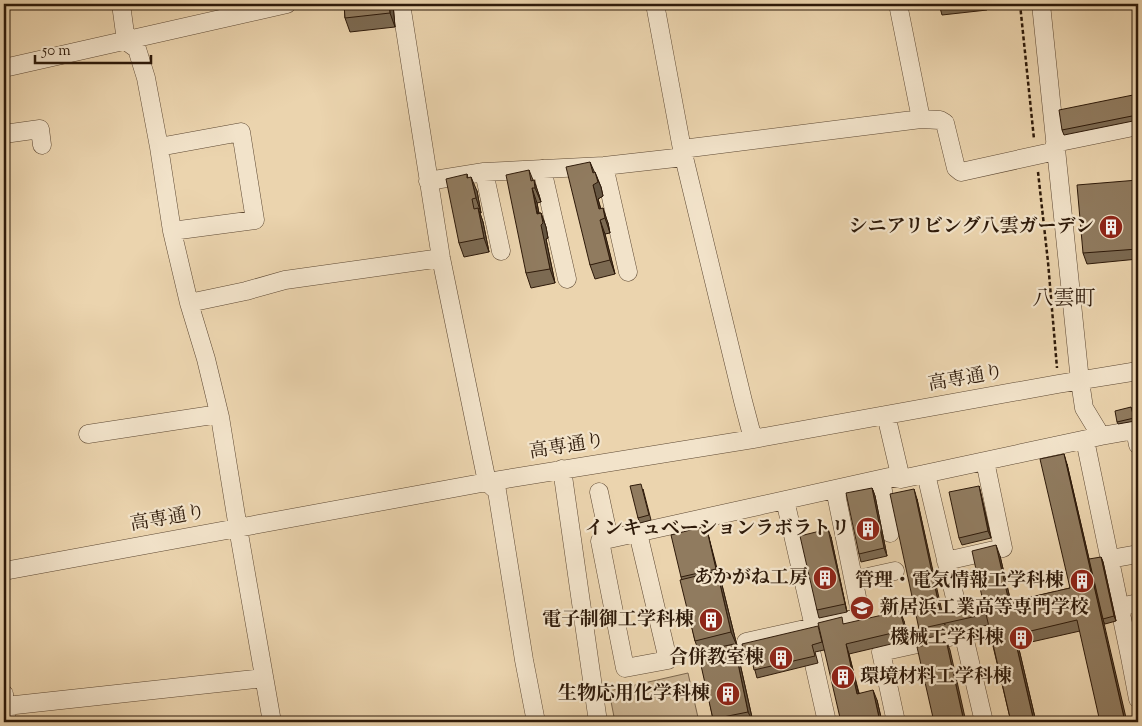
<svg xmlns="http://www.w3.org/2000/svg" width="1142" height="726" viewBox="0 0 1142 726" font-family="'Sorts Mill Goudy','Noto Serif JP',serif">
<rect width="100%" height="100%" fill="#ebd4ae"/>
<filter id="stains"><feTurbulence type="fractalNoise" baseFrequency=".004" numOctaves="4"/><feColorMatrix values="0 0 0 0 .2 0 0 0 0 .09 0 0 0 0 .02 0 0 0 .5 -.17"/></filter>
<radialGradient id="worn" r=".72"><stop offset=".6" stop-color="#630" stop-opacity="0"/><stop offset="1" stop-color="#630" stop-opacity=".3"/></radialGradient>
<path fill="#cbb492" stroke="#7c674e" d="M 688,673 L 699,722 L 615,722 L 609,691 Z"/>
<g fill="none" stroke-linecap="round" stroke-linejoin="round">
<g stroke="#5d4833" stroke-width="19">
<path id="minor" d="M 121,4 L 126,41 L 137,49 L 146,78 L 159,147 L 172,231 L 189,303 L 206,359 L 220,417 L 238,528 L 272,722
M 401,4 L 441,258 L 487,482 L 497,491 L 524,660 L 536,722
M 655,4 L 682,149 L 743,401 L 753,439
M 898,4 L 921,119
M 4,68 L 287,4
M 4,134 L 40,129 L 42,145
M 1055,143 L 1138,126
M 159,147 L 241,132 L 255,220 L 172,231
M 682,149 L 921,119 L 940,120 L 945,123 L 956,168 L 961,172 L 1056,151
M 604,166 L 628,272
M 542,169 L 567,279
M 484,172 L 501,251
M 428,181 L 484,172 L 604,166 L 684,157
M 189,303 L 246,291 L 285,280 L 441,258
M 886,415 L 901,479 L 1101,436 L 1084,408 L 1080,381 L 1041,4
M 88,434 L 219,414
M 1101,436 L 1135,430 L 1138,445
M 1085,440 L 1130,657 L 1138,656
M 562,469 L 598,722
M 926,474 L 984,722
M 881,479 L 890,533
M 599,492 L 609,539
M 638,533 L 668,660 L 625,668 L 600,541 L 889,477 L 901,479
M 1110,559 L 1138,554
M 946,561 L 1003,548 L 985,461
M 4,571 L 487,482 L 753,439 L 1058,384 L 1138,371
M 854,580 L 895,571
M 1120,607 L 1138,603
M 821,626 L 861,617 L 835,489
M 746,642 L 814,627 L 785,500
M 809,642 L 827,722
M 1130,657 L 1138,699
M 4,694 L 7,722
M 6,706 L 264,678
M 896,722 L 881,652 L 963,634"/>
</g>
<path stroke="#2e1a0a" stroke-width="2.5" stroke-dasharray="4 2.5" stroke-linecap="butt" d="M 1020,4 L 1034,139
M 1038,172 L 1048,262 L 1057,368"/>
<use href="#minor" stroke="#f2e3ca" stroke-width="18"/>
</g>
<path fill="#7c6a52" stroke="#2e1a0a" d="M 344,4 L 393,4 L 395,27 L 350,32 L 345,18 Z
M 939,4 L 986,4 L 987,10 L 942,15 Z
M 1133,95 L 1135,100 L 1138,116 L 1138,120 L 1064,135 L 1062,130 Z
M 529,170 L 539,195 L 541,202 L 537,203 L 539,213 L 541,213 L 546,227 L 548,238 L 546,239 L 555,283 L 531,288 L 526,273 Z
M 595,172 L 601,187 L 603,196 L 598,199 L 601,209 L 608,223 L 610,233 L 605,234 L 615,274 L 595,279 L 590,265 L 594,173 Z
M 467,174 L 468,178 L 477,191 L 481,213 L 480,213 L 483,222 L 489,252 L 464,257 L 459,243 Z
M 1138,180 L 1138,259 L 1087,264 L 1083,253 Z
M 1131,407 L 1135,421 L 1118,424 L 1117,422 Z
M 1067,464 L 1094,581 L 1101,557 L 1103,562 L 1116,621 L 1105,624 L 1103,621 L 1080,631 L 1018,645 L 1036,722 L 1011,722 L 988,625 L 923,639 L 919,629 L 917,499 L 942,615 L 984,606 L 1000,556 L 1011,602 L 1070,588 Z
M 979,486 L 981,494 L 991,538 L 962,545 L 959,538 Z
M 872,488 L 875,496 L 887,556 L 861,562 L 859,554 Z
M 643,489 L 651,520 L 640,523 L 638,518 Z
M 706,526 L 708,534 L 718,576 L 722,585 L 737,646 L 735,647 L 739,659 L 753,722 L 714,722 L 713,719 L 699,652 L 695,641 L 681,577 Z
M 831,537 L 847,612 L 819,618 L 817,610 Z
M 904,621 L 908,640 L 849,654 L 859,693 L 877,700 L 882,722 L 824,650 L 815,652 L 818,663 L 757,678 L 753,663 L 748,665 L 745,657 L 844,624 Z"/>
<path fill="#655642" stroke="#2e1a0a" d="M 389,4 L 393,4 L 395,27 L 390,13 Z
M 1133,95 L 1135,100 L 1138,118 L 1137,115 Z
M 590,162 L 601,187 L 603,196 L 598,199 L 603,219 L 599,209 L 593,185 Z
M 471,177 L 477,191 L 481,213 L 476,198 Z
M 534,180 L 539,195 L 541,202 L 535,188 Z
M 532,188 L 537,203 L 541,225 L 541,213 L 546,227 L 548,238 L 546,239 L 555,283 L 550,269 Z
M 478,208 L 483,222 L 489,252 L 484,238 Z
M 603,208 L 608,223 L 610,233 L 605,218 Z
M 600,220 L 605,234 L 615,274 L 610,260 Z
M 1064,454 L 1067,464 L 1127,722 L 1125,722 Z
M 979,486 L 981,494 L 991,538 L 988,531 Z
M 872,488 L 875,496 L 887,556 L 884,548 Z
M 914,489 L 917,499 L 945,625 L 941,615 Z
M 706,526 L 708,534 L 719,576 L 716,569 Z
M 828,529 L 831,537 L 847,612 L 845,604 Z
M 996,545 L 1000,556 L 1013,612 L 1009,602 Z
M 1101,557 L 1103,562 L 1116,621 L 1114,616 Z
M 717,571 L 722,585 L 737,646 L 731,632 Z
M 900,611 L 904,621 L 908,640 L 905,630 Z
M 1014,635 L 1018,645 L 1036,722 L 1034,722 Z
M 946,640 L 950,650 L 966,722 L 964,722 Z
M 734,644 L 739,659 L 753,722 L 748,712 Z
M 846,644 L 849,654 L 861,704 L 857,694 Z
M 873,690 L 877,700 L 882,722 L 880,722 Z"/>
<path fill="#907b5f" stroke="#2e1a0a" d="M 344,4 L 389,4 L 390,13 L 345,18 Z
M 939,4 L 971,4 L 939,7 Z
M 1133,95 L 1137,115 L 1062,130 L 1059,110 Z
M 1136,123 L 1138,123 L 1138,152 Z
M 590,162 L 593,173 L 595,172 L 598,182 L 593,185 L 599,209 L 603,208 L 605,218 L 600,220 L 610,260 L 590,265 L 566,167 Z
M 529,170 L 531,181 L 534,180 L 535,188 L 532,188 L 537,214 L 541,213 L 543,223 L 541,225 L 550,269 L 526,273 L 506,175 Z
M 467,174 L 467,178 L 471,177 L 476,198 L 472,199 L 474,209 L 478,208 L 484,238 L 459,243 L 446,179 Z
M 1138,180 L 1138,249 L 1083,253 L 1077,185 Z
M 1131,407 L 1134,418 L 1117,422 L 1115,411 Z
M 1064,454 L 1125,722 L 1100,722 L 1077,620 L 1014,635 L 1034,722 L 1011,722 L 986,614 L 919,629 L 890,494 L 914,489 L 941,615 L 984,606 L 972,551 L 996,545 L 1009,602 L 1070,588 L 1040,459 Z
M 641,484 L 649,515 L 638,518 L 630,486 Z
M 979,486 L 988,531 L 959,538 L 949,492 Z
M 872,488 L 884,548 L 859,554 L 846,493 Z
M 706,526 L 716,569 L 681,577 L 671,535 Z
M 828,529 L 845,604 L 817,610 L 800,536 Z
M 1101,557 L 1114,616 L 1103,619 L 1089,559 Z
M 717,571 L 731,632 L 695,641 L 680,580 Z
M 900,611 L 905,630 L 846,644 L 857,694 L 873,690 L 880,722 L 841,722 L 818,623 L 842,617 L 843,624 Z
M 818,626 L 822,642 L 812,645 L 815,656 L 754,670 L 751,655 L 745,657 L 742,644 Z
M 946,640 L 964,722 L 934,722 L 917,647 Z
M 734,644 L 748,712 L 713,719 L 698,652 Z"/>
<defs>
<g id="building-disc" transform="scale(1.25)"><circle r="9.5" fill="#8f2418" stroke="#f2e3ca"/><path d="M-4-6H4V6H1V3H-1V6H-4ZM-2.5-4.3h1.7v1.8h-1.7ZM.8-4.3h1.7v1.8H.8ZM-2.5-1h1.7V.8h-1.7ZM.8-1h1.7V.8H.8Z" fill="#fff"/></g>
<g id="university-disc" transform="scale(1.25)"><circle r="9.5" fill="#8f2418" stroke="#f2e3ca"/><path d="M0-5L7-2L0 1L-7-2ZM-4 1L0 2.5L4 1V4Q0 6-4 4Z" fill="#fff"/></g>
</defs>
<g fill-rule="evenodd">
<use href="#building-disc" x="1111" y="227"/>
<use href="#building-disc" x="868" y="529"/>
<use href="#building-disc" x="825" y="578"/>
<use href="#building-disc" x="1082" y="581"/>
<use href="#university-disc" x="862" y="608"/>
<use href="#building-disc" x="711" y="620"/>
<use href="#building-disc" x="1021" y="638"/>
<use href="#building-disc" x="781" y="658"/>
<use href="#building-disc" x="843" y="677"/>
<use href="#building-disc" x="728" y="694"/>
</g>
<g text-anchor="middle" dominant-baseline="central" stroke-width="4.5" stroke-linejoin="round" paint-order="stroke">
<g font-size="19" font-weight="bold" fill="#2e1a0a" stroke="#f2e3ca" text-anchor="end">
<text x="1094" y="227">シニアリビング八雲ガーデン</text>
<text x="850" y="529">インキュベーションラボラトリ</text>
<text x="808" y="578">あかがね工房</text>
<text x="1064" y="581">管理・電気情報工学科棟</text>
<text x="880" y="608" text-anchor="start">新居浜工業高等専門学校</text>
<text x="694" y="620">電子制御工学科棟</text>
<text x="1004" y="638">機械工学科棟</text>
<text x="764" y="658">合併教室棟</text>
<text x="860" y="677" text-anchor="start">環境材料工学科棟</text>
<text x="710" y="694">生物応用化学科棟</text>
</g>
<g font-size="19" fill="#2e1a0a" stroke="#f2e3ca">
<text transform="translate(966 379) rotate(-10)">高専通り</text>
<text transform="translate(567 447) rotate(-9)">高専通り</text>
<text transform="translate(168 519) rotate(-10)">高専通り</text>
</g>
<g font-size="21" fill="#2e1a0a" stroke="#f2e3ca">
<text x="1064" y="300">八雲町</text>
</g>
</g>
<rect width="1142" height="726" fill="none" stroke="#ebd4ae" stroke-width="20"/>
<rect x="5" y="5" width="1132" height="716" fill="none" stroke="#2e1a0a" stroke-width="2.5"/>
<rect x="10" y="10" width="1122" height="706" fill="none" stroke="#2e1a0a"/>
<path d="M35 55v8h116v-8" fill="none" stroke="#2e1a0a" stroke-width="2.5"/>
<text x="42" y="55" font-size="15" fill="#2e1a0a" stroke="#f2e3ca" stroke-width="4" paint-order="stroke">50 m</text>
<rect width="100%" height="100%" filter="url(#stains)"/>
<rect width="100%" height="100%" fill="url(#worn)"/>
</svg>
